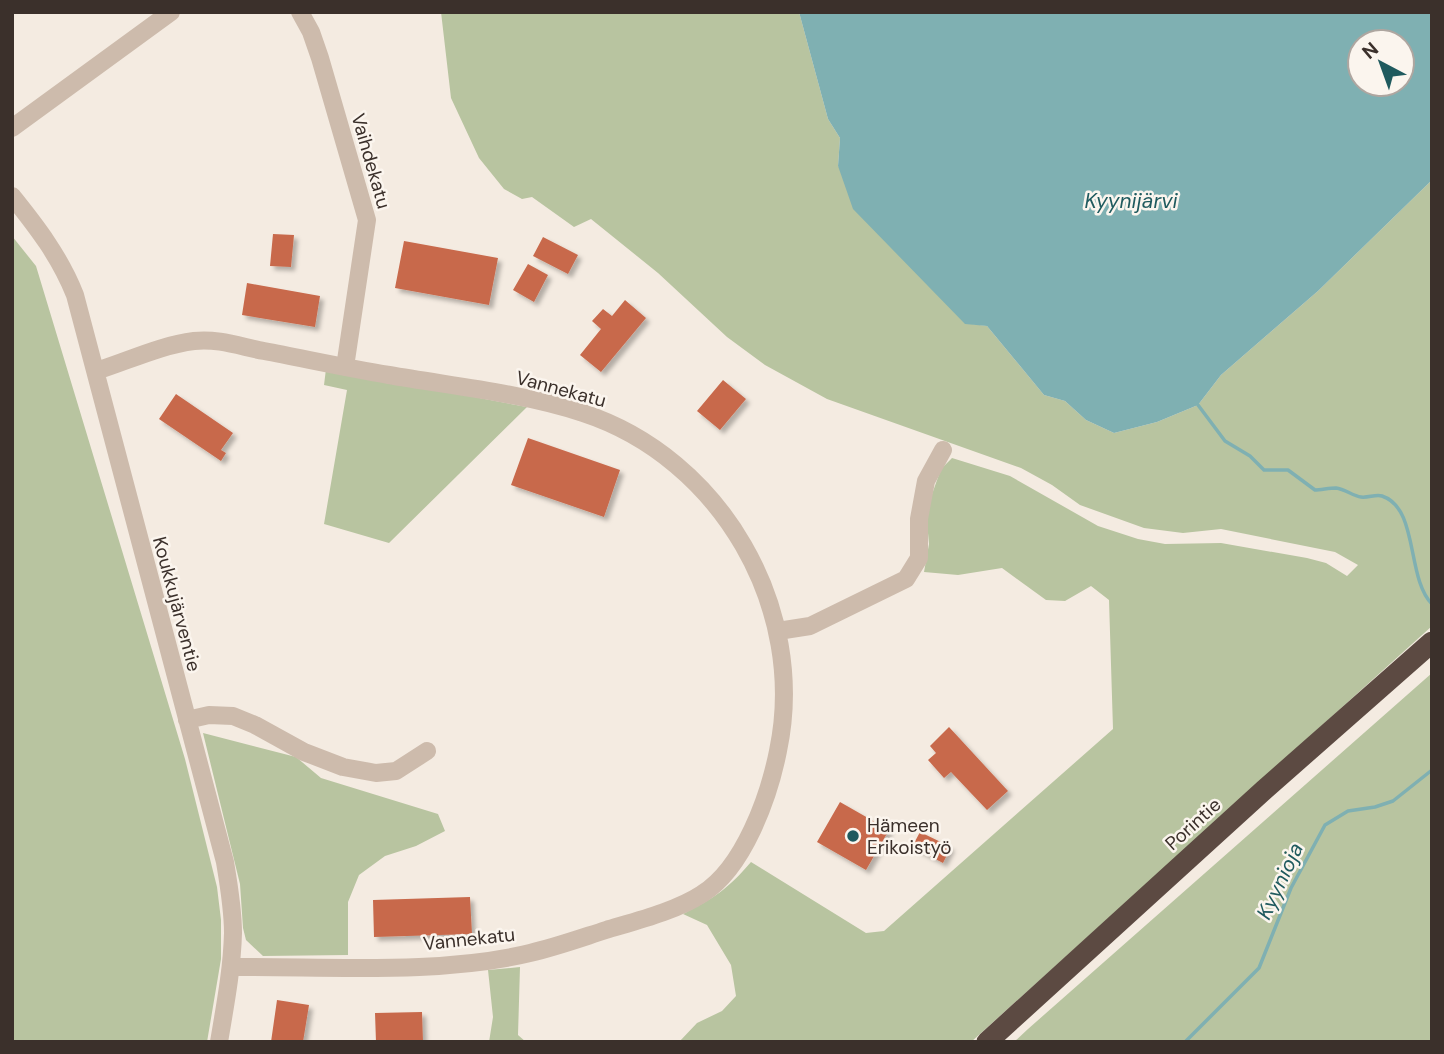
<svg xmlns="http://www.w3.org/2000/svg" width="1444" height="1054" viewBox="0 0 1444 1054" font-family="'DM Sans',sans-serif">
<defs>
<filter id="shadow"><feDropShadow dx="4" dy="4" stdDeviation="2" flood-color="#0004"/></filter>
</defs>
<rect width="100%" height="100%" fill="#f4ebe1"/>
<path fill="#b8c4a0" d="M 441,12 L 799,12 L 828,119 L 840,138 L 838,166 L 929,285 L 965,323 L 987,326 L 1044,395 L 1065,401 L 1086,420 L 1114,433 L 1157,422 L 1198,405 L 1221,375 L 1318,291 L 1432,180 L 1432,626 L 971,1042 L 679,1042 L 697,1023 L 722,1011 L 736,996 L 731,965 L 707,925 L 683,914 C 714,898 728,889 751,862 L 866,933 L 884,931 L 1113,729 L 1109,600 L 1091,586 L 1065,601 L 1046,600 L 1002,568 L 958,575 L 924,572 L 929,544 L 926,511 L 941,469 L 952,458 L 1010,476 L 1098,526 L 1138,539 L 1165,544 L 1221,543 L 1307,558 L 1326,563 L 1347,576 L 1358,565 L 1335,552 L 1221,529 L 1183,533 L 1144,528 L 1080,505 L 1052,485 L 1021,468 L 827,399 L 765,365 L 727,337 L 658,273 L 591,219 L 574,227 L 532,197 L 522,199 L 504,189 L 479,158 L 451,98 Z
M 12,236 L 36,266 L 185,759 L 217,887 L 221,920 L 221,959 L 207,1042 L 12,1042 Z
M 326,369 L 527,407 L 389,543 L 324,524 L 347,390 L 324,385 Z
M 1432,673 L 1432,1042 L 1014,1042 L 1028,1029 Z
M 203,733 L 296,757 L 321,778 L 438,814 L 445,831 L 416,846 L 385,856 L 359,875 L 348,902 L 348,955 L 263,956 L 246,940 L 243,928 L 240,884 Z
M 520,967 L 518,1035 L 526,1042 L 489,1042 L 493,1017 L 488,970 Z"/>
<path fill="#7fb0b2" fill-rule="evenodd" d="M 799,12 L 1432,12 L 1432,180 L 1318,291 L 1221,375 L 1198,405 L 1157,422 L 1114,433 L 1086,420 L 1065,401 L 1044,395 L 987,326 L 965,324 L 853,209 L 838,166 L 840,138 L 828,119 ZM 1360,42 L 1402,42 L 1402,84 L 1360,84 Z"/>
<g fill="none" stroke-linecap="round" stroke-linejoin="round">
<path stroke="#7fb0b2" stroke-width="3.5" d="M 1198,405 L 1225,441 L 1250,456 L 1264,470 L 1288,470 L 1315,490 C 1321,490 1329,488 1336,488 C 1345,489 1353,496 1361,497 C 1368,498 1376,494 1382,496 C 1419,508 1406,578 1432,604
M 1185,1042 L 1259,968 L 1291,888 L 1325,825 L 1348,811 L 1375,807 L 1393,801 L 1432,770"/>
</g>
<path fill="#c8694b" filter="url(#shadow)" d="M 273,234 L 294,235 L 291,267 L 270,266 Z
M 543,237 L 578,255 L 568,274 L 533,256 Z
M 404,241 L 498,258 L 489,305 L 395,288 Z
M 528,264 L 548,275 L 534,302 L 513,290 Z
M 247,283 L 320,296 L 315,327 L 242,315 Z
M 625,300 L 646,318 L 601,372 L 580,355 L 601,329 L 592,321 L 603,309 L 612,316 Z
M 723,380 L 746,399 L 720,430 L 697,411 Z
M 176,394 L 233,433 L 221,450 L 226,453 L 221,461 L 159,419 Z
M 528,438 L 620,470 L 604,517 L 511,485 Z
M 949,727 L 1008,791 L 987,810 L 951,772 L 944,778 L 928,760 L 936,753 L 930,746 Z
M 840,802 L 889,830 L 866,870 L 817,842 Z
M 920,832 L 951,847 L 943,863 L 912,847 Z
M 470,897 L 472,934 L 374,937 L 373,900 Z
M 277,1000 L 309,1005 L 303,1042 L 271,1042 Z
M 422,1012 L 423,1042 L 376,1042 L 375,1013 Z"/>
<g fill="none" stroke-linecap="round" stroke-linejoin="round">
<path stroke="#cdbbac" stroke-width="18" d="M 300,12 L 311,32 L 320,58 L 367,220 L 345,367
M 12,128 L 171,12
M 12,196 C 37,227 60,257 75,295 L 225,862 C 229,886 233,909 233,933 C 232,970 225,1006 219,1042
M 96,371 C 128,361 161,345 194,341 C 218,338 242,347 264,351 C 306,359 347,368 389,375 C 451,386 523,393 583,413 C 721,458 808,609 778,751 C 769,796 744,868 702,894 C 676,911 636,921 606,930 C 581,938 556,947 530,953 C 440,975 325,966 231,967
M 778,631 L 810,626 L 906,579 L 919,558 L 919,519 L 926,481 L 943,450
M 187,720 L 209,715 L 233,716 L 255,725 L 304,752 L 343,767 L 376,773 L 396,771 L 427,751"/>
<path stroke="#5c4a42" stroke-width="21" d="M 987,1042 L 1264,790 L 1432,642"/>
</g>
<circle fill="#1f5a5e" stroke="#fbf5ee" stroke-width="2.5" cx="853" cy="836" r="7"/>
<g text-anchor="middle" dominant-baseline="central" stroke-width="5" stroke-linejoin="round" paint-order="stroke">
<g font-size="19" fill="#3b302b" stroke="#fbf5ee">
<text transform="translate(371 161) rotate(74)">Vaihdekatu</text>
<text transform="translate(561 389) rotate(15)">Vannekatu</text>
<text transform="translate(177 604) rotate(75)">Koukkujärventie</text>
<text transform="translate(1193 824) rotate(-42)">Porintie</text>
<text transform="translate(469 939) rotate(-6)">Vannekatu</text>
</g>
<g font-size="19" fill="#3b302b" stroke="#fbf5ee" text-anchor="start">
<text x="867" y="825">Hämeen<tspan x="867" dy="22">Erikoistyö</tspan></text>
</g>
<g font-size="21" font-style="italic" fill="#1f5a5e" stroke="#fbf5ee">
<text x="1131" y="201">Kyynijärvi</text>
<text transform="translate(1280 881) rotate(-65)">Kyynioja</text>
</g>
</g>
<rect width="1444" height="1054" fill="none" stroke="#3b302b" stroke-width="28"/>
<g transform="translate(1381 63) rotate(319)"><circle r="33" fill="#fbf5ee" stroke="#aea6a0" stroke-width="2"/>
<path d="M0-5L12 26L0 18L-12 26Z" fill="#1f5a5e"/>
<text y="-10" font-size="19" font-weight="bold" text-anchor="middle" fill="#3b302b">N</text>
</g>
</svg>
